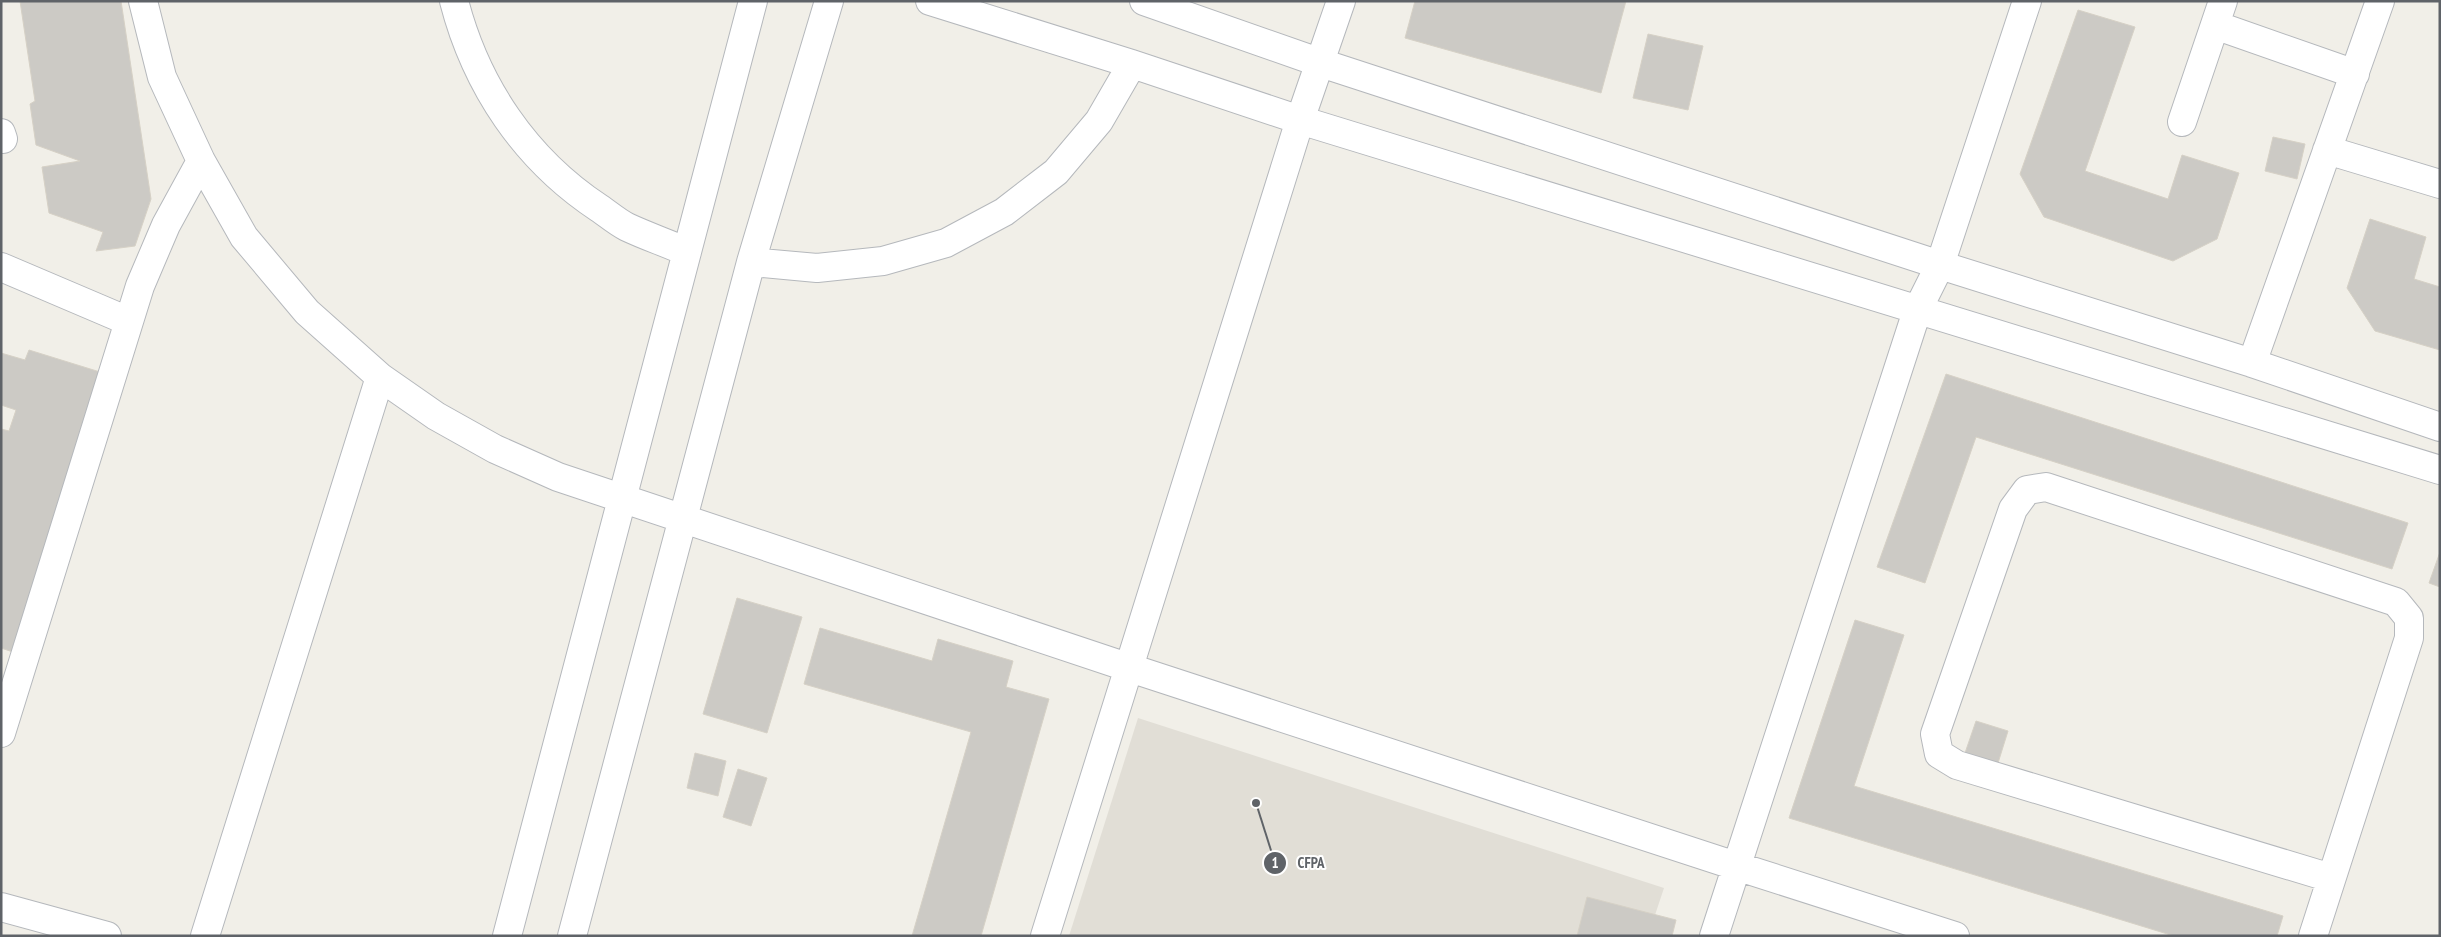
<svg xmlns="http://www.w3.org/2000/svg" width="2441" height="937" viewBox="0 0 2441 937" font-family="'PT Sans Narrow',sans-serif">
<rect width="100%" height="100%" fill="#f1efe8"/>
<path fill="#e1ded6" d="M 1138,718 L 1664,888 L 1648,936 L 1069,936 Z"/>
<path fill="#cccac5" stroke="#d6d1c6" d="M 20,1 L 121,1 L 151,199 L 135,246 L 96,251 L 103,232 L 49,213 L 42,167 L 80,161 L 36,145 L 30,104 L 35,101 Z
M 1415,1 L 1626,1 L 1601,93 L 1405,38 Z
M 2078,10 L 2135,27 L 2085,171 L 2168,199 L 2182,155 L 2239,173 L 2217,239 L 2173,261 L 2044,217 L 2020,174 Z
M 1648,34 L 1703,46 L 1688,110 L 1633,98 Z
M 2273,137 L 2305,144 L 2297,179 L 2265,171 Z
M 2370,219 L 2426,237 L 2414,279 L 2440,287 L 2440,350 L 2375,331 L 2347,288 Z
M 29,350 L 100,372 L 16,653 L 1,648 L 1,429 L 9,431 L 16,410 L 1,405 L 1,353 L 25,360 Z
M 1946,374 L 2408,523 L 2392,569 L 1976,437 L 1925,583 L 1877,567 Z
M 2440,552 L 2440,587 L 2429,583 Z
M 737,598 L 802,617 L 767,733 L 703,714 Z
M 1855,620 L 1904,635 L 1854,786 L 2283,916 L 2277,936 L 2174,936 L 1789,818 Z
M 820,628 L 932,661 L 938,639 L 1013,661 L 1006,687 L 1049,699 L 981,936 L 912,936 L 971,732 L 804,684 Z
M 1976,721 L 2008,731 L 1998,763 L 1965,753 Z
M 695,753 L 726,761 L 718,796 L 687,788 Z
M 738,769 L 767,778 L 751,826 L 723,817 Z
M 1587,897 L 1676,920 L 1672,936 L 1577,936 Z"/>
<g fill="none" stroke-linecap="round" stroke-linejoin="round">
<g stroke="#b5b8bc" stroke-width="30">
<path id="street" d="M 143,1 L 162,77 L 201,161 L 244,237 L 307,312 L 380,377 L 436,416 L 495,449 L 558,477 L 1130,668 L 1736,866 L 1955,936
M 454,1 C 476,86 525,159 599,208 C 608,214 617,222 627,227 C 646,236 667,243 687,252
M 930,1 L 1132,64 L 1300,120 L 2440,470
M 1144,1 L 1321,63 L 1940,265 L 2252,363 L 2440,427
M 2215,25 L 2355,74
M 2182,122 L 2223,1
M 1,133 L 3,139
M 2327,150 L 2440,184
M 751,262 L 817,268 L 883,261 L 946,243 L 1004,212 L 1056,172 L 1099,121 L 1132,64
M 1,267 L 128,321
M 2252,363 L 2380,1
M 1,733 L 140,286 L 166,225 L 201,161
M 1,907 L 107,936
M 205,936 L 380,377
M 507,936 L 753,1
M 572,936 L 751,262 L 829,1
M 1045,936 L 1300,120 L 1341,1
M 1714,936 L 1917,311 L 1940,265 L 2027,1
M 2313,936 L 2409,638 L 2409,618 L 2396,602 L 2046,487 L 2027,490 L 2013,509 L 1935,734 L 1939,754 L 1957,765 L 2331,878"/>
</g>
<use href="#street" stroke="#fff" stroke-width="28"/>
</g>
<path fill="none" stroke="#5f6368" stroke-width="2" d="M1256 803L1275 863"/>
<g fill="#5f6368" stroke="#fff" stroke-width="2">
<circle cx="1256" cy="803" r="5"/>
<circle cx="1275" cy="863" r="12"/>
</g>
<g font-size="15" text-anchor="middle" font-weight="bold" fill="#fff">
<text x="1275" y="868">1</text>
</g>
<g font-size="15" text-anchor="middle" font-weight="bold" fill="#5f6368" stroke="#fff" stroke-width="4" stroke-linejoin="round" paint-order="stroke">
<text x="1311" y="868">CFPA</text>
</g>
<rect width="2441" height="937" fill="none" stroke="#5f6368" stroke-width="5"/>
</svg>
